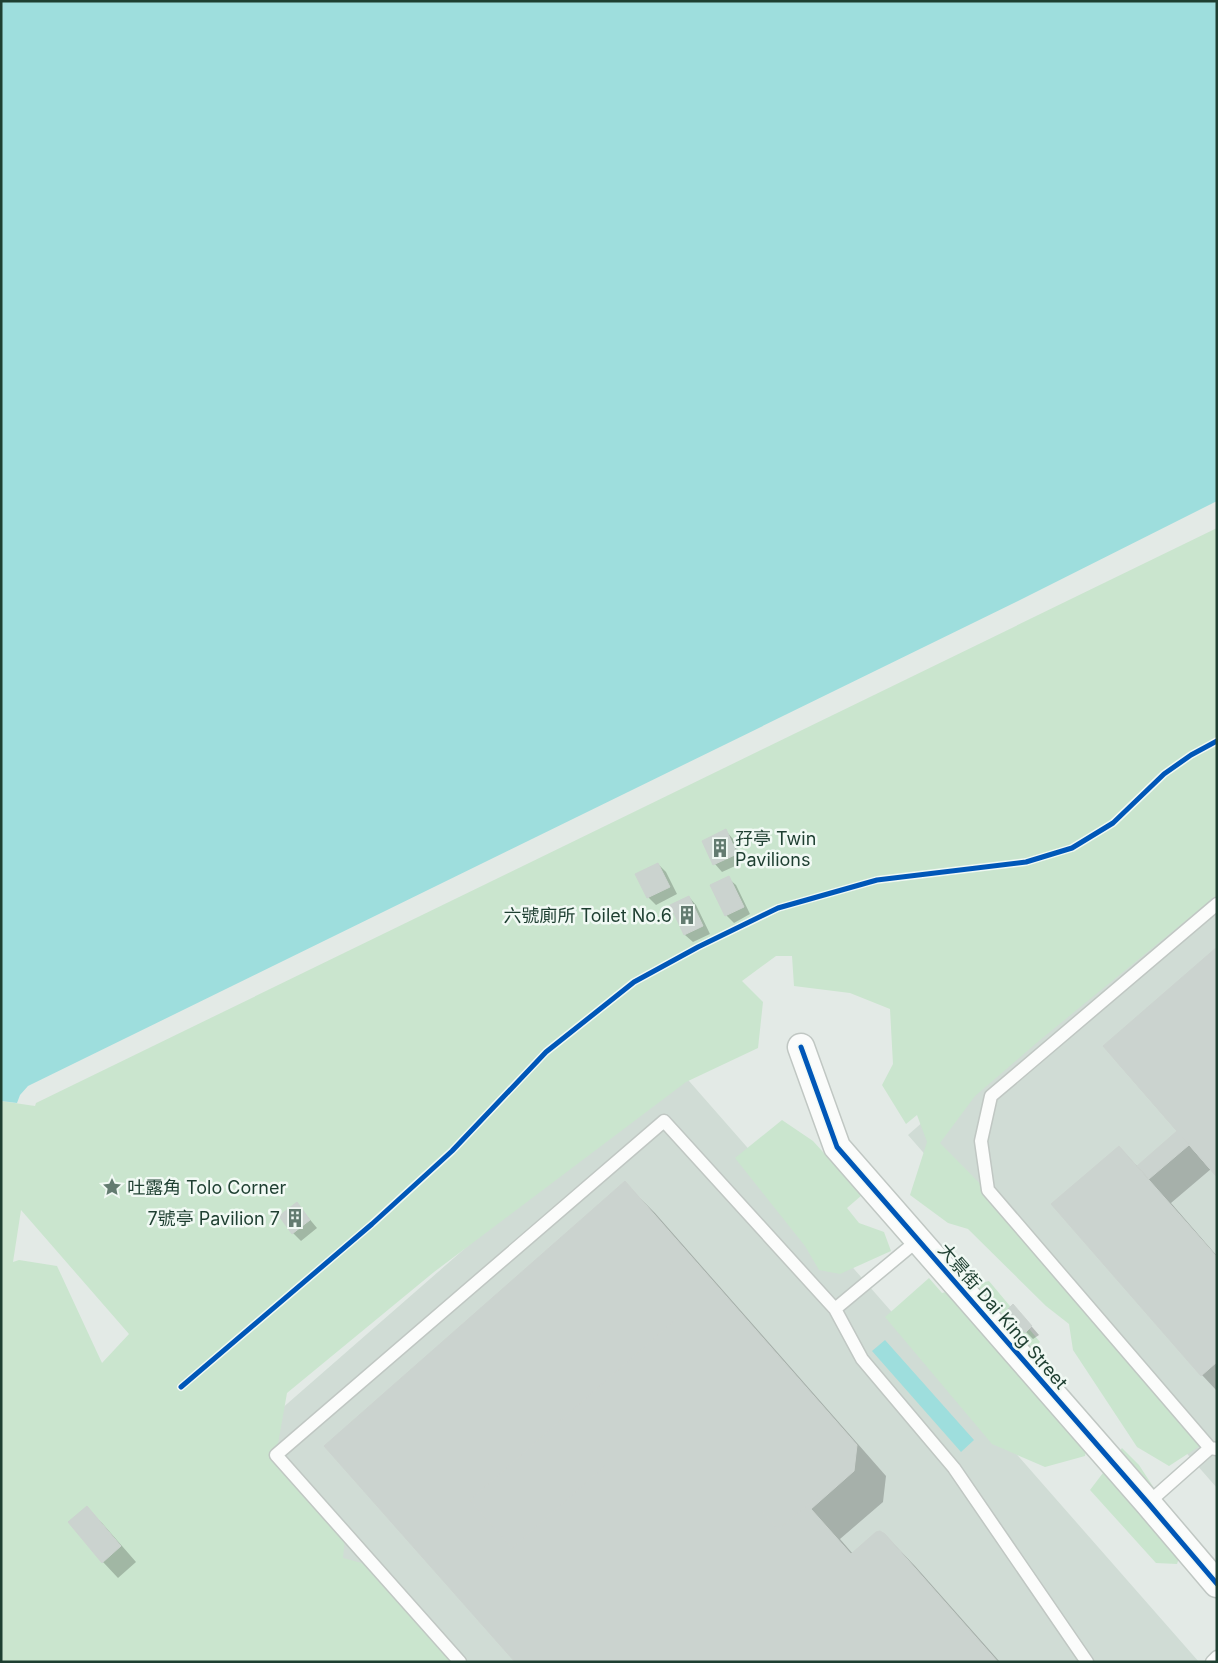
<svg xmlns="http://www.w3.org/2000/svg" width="1218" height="1663" viewBox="0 0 1218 1663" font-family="Inter,'Noto Sans TC',sans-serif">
<rect width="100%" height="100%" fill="#e3eae6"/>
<path fill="#d0dcd5" d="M 1217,864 L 1217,1488 L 908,1135 Z
M 675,1065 L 1199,1662 L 415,1662 L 233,1451 Z"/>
<path fill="#cae5ce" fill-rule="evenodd" d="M 1217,528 L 1217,895 L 1040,1040 L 975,1096 L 940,1143 L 1011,1215 L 1209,1440 L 1169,1466 L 1137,1447 L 1073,1350 L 1069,1324 L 1046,1306 L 968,1229 L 948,1223 L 910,1195 L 927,1142 L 917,1115 L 906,1124 L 882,1085 L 893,1064 L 890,1009 L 850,993 L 794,986 L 792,956 L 776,956 L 742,981 L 763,1002 L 758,1048 L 686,1082 L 434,1272 L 287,1393 L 276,1455 L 346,1527 L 343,1558 L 384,1569 L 453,1662 L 1,1662 L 1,1101 L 35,1106 L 36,1103 ZM 21,1210 L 129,1334 L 102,1363 L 57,1266 L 19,1260 L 13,1262 Z
M 782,1120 L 813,1141 L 862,1195 L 847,1208 L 859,1223 L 884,1232 L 891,1251 L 840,1274 L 819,1270 L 805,1246 L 735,1158 Z
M 929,1278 L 942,1293 L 989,1281 L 1040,1342 L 1015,1366 L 1091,1424 L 1085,1456 L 1045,1467 L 992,1444 L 885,1317 Z
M 1122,1448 L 1139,1465 L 1186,1537 L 1177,1564 L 1156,1563 L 1090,1490 Z"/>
<path fill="#9ededd" d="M 1,1 L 1217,1 L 1217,501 L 1024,598 L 28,1086 L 20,1095 L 17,1103 L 1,1101 Z
M 885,1340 L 974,1440 L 961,1452 L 872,1351 Z"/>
<path fill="#0003" d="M 726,831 L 733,839 L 744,862 L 722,872 L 715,864 Z
M 658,864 L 666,872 L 677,894 L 656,905 L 648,897 Z
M 728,878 L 736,885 L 750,914 L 734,923 L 726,915 Z
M 689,897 L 696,905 L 710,934 L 693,942 L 685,935 L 671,906 Z
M 1179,1132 L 1211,1169 L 1171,1203 L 1217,1256 L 1217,1391 L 1202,1375 L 1119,1147 L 1138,1167 Z
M 625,1183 L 655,1213 L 886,1476 L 883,1502 L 840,1539 L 853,1554 L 885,1535 L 915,1566 L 1000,1662 L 516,1662 Z
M 297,1204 L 317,1228 L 301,1241 L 293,1233 Z
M 1020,1313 L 1039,1335 L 1033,1339 L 1026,1332 Z
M 87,1508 L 102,1523 L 136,1562 L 118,1578 L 103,1562 Z"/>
<path fill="#cbd3cf" stroke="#ccd3cf" d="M 726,829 L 737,854 L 713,865 L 702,841 Z
M 658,863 L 670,887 L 647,898 L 635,874 Z
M 729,876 L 744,907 L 725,916 L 710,885 Z
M 689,896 L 703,926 L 684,935 L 670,905 Z
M 1217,947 L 1217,1177 L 1103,1046 Z
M 1154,1036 L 1217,1108 L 1217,1177 L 1120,1065 Z
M 1177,1131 L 1189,1145 L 1149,1179 L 1137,1166 Z
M 1119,1146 L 1217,1257 L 1217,1362 L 1201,1376 L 1051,1204 Z
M 625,1181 L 857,1445 L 854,1471 L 811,1509 L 851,1554 L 876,1532 L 880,1531 L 885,1534 L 998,1662 L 515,1662 L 324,1446 Z
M 297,1202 L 310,1220 L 292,1234 L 279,1216 Z
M 626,1273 L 654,1305 L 637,1320 L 609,1289 Z
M 1013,1304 L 1032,1326 L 1025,1333 L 1006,1311 Z
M 676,1319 L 758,1412 L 645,1511 L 605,1466 L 512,1548 L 470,1500 Z
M 796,1469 L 819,1495 L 778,1530 L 763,1512 L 777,1500 L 770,1492 Z
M 87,1506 L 121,1546 L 102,1563 L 68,1522 Z
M 616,1642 L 632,1661 L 631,1662 L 578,1662 L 598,1645 L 604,1652 Z"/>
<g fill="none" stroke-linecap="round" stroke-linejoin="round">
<g stroke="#c0c7c3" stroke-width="15">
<path id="lane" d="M 1217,904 L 991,1096 L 981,1141 L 988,1190 L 1210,1448 L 1217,1449
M 835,1309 L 918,1240
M 1148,1503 L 1210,1448
M 460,1662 L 276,1455 L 664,1121 L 835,1309 L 862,1359 L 954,1468 L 1087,1662
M 1212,1662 L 1217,1657"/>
</g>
<g stroke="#c0c7c3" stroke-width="29">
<path id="street" d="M 801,1047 L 837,1147 L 1148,1503 L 1217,1584"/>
</g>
<use href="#lane" stroke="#fbfcfb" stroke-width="12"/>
<use href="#street" stroke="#fbfcfb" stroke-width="26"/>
<g stroke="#f1f9f4" stroke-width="8">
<path id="cycleway" d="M 801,1047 L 837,1147 L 1148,1503 L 1217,1584
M 181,1387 L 372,1224 L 452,1151 L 546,1052 L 634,982 L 698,947 L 778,908 L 877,880 L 1026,862 L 1072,848 L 1113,823 L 1164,774 L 1191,755 L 1217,741"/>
</g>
<use href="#cycleway" stroke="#0057b8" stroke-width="5"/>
</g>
<defs>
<g id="building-bare" transform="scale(1.5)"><path d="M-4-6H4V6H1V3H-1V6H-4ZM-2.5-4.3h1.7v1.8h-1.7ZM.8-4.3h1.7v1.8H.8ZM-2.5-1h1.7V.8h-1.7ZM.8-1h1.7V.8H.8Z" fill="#637b70" stroke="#f1f9f4" stroke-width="2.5" paint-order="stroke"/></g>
<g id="sight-bare" transform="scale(1.5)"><path d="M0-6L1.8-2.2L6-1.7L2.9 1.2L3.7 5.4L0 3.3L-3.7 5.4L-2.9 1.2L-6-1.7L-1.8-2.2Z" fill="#637b70" stroke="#f1f9f4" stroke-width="2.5" paint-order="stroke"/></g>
</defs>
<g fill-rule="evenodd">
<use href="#building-bare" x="720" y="848"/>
<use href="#building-bare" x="687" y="915"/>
<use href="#sight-bare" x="112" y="1187"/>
<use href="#building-bare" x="295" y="1218"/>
</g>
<g text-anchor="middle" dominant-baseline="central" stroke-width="5" stroke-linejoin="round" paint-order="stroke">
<g font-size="18" fill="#1e3f31" stroke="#f1f9f4" text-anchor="start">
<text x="735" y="838">孖亭 Twin<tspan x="735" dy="21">Pavilions</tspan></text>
<text x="672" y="915" text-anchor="end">六號廁所 Toilet No.6</text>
<text x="127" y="1187">吐露角 Tolo Corner</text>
<text x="280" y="1218" text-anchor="end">7號亭 Pavilion 7</text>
</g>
<g font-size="18" fill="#1e3f31" stroke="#f1f9f4">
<text transform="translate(1003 1316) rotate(49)">大景街 Dai King Street</text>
</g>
</g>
<rect width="1218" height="1663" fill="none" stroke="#1e3f31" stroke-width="5"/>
</svg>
